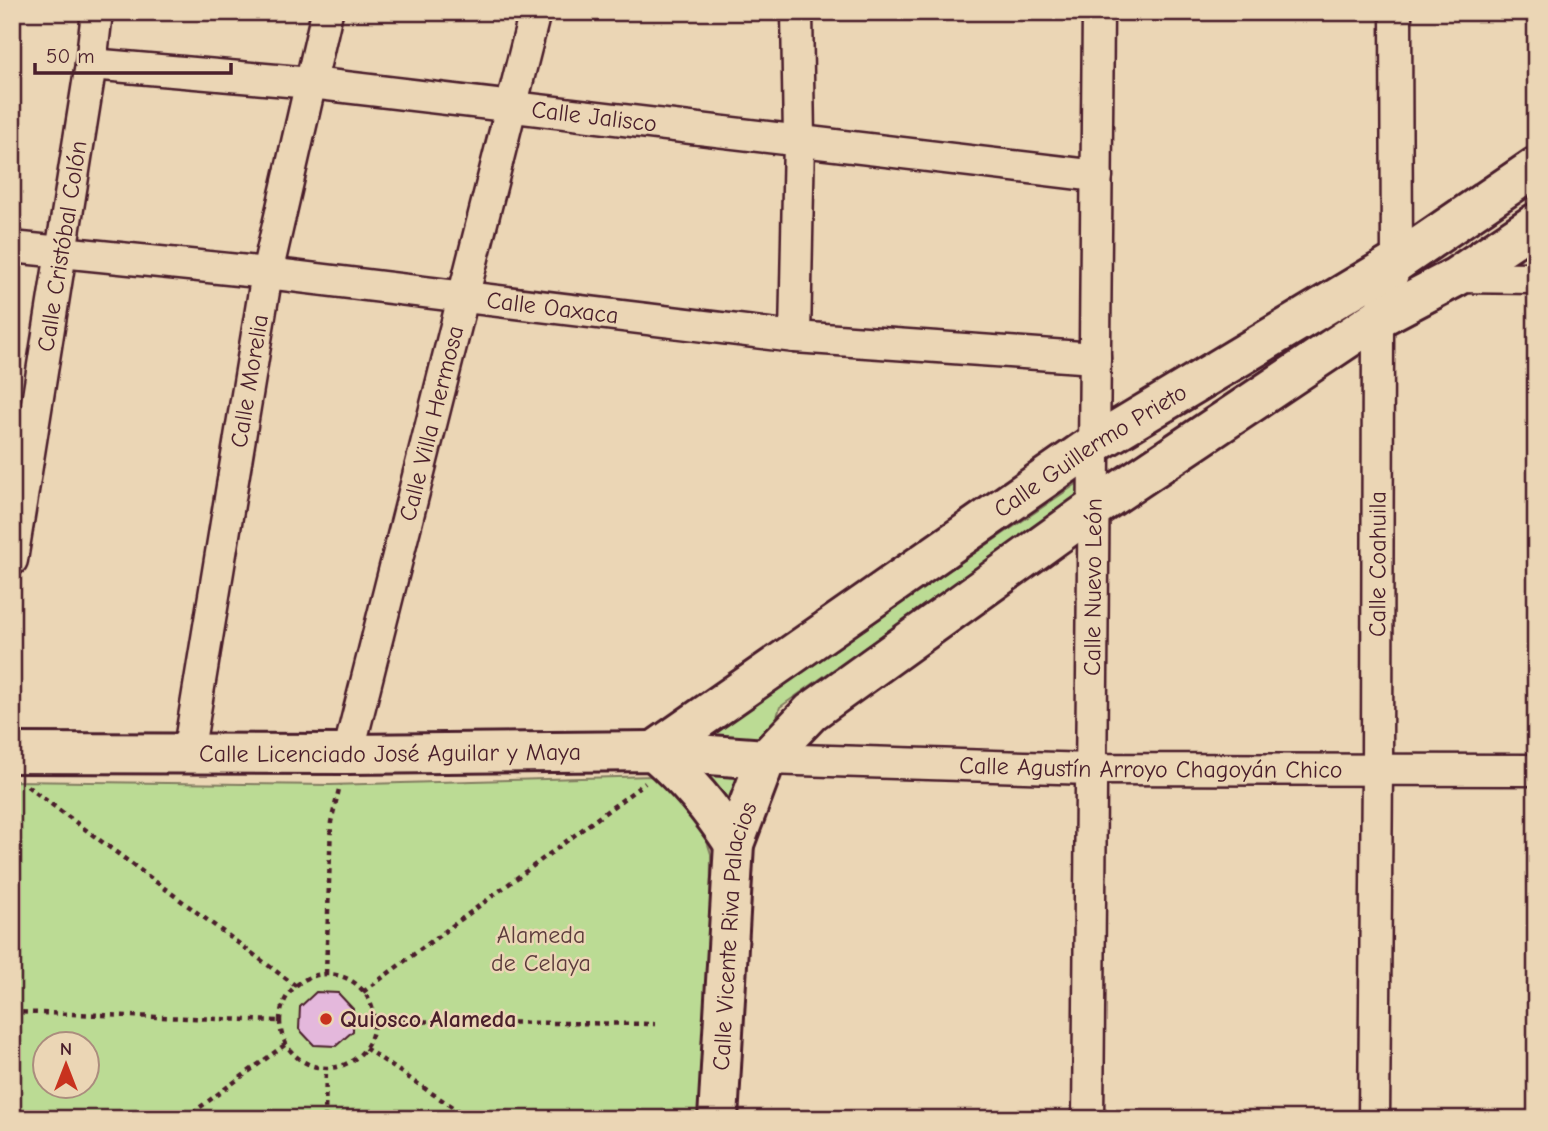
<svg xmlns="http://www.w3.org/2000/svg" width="1548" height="1131" viewBox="0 0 1548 1131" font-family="'Comic Neue',sans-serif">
<rect width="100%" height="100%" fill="#ebd6b5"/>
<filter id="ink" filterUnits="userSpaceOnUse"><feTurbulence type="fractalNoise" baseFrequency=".0143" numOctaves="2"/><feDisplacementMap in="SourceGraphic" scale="14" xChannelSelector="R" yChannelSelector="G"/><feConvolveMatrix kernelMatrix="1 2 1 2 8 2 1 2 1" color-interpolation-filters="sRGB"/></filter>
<g filter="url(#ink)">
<path fill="#bbdb94" stroke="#827d60" stroke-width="2" fill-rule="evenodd" d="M 1081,481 L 1082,495 L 780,707 C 777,717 774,729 766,737 C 752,752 715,744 696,742 Z
M 680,764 L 742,770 L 728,817 Z
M 653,776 L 695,804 L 711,854 L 709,1036 L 706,1119 L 12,1119 L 12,781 L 330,785 ZM 46,1044 L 88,1044 L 88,1086 L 46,1086 Z"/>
<path fill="#e4b8dc" stroke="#4a1f2b" stroke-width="2" d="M 316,992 L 338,993 L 353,1009 L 353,1031 L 336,1046 L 314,1045 L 299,1029 L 300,1007 Z"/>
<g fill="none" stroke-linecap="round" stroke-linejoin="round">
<g stroke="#4a1f2b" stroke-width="35">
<g id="street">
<path id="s1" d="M 91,64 L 311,83 L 1097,176"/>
<path id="s2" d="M 12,247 L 267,273 L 795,337 L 1095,358"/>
<path d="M 1456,277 L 1536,278"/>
<path d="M 795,337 L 799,139 L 797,12"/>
<path id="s3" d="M 12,560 L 91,64 L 97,12"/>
<path id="s4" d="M 188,754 L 267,273 L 327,12"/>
<path id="s5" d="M 348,754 L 535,12"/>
<path id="s6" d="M 766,759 L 1091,769 L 1536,770"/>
<path id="s7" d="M 1088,1119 L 1098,12"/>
<path id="s8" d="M 1374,1119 L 1377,770 L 1378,318 L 1397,262 L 1396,12"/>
</g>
</g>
<g stroke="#4a1f2b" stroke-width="44">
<g id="secondary">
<path id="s9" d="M 12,753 L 348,754 L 654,751 L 766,759"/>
<path id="s10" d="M 734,844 C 710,807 688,781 654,751 L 1094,444 L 1397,262 L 1536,167"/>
<path id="s11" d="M 718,1119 L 734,844 L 766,759 L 811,712 L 1094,508 L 1378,318 L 1456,277 L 1536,223"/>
</g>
</g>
<path stroke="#4a1f2b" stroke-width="4.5" stroke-dasharray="5 5" stroke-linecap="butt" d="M 27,786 L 296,986
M 326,974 L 331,822 L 340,785
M280 1021a47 47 0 1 1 94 0a47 47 0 1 1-94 0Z
M 363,992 L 645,783
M 12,1012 L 279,1021
M 373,1021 L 655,1024
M 365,1048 L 470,1119
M 184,1119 L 286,1044
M 325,1119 L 326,1067"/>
<use href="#street" stroke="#ebd6b5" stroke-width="30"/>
<use href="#secondary" stroke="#ebd6b5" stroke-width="38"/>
</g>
</g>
<circle fill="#c8321e" stroke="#ebd6b5" stroke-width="2.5" cx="326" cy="1019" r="7"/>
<g text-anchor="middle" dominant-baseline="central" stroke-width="5" stroke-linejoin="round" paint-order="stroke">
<g font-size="24" fill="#4a1f2b" stroke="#ebd6b5">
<text stroke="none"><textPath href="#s1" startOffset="506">Calle Jalisco</textPath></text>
<text stroke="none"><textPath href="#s3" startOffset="318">Calle Cristóbal Colón</textPath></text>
<text stroke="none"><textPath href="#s2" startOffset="544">Calle Oaxaca</textPath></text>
<text stroke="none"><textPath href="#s4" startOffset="378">Calle Morelia</textPath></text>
<text stroke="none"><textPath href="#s5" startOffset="341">Calle Villa Hermosa</textPath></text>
<text stroke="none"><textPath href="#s10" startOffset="653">Calle Guillermo Prieto</textPath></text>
<text stroke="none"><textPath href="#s8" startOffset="555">Calle Coahuila</textPath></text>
<text stroke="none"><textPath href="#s7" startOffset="532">Calle Nuevo León</textPath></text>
<text stroke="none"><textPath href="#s9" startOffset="378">Calle Licenciado José Aguilar y Maya</textPath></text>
<text stroke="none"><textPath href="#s6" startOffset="385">Calle Agustín Arroyo Chagoyán Chico</textPath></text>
<text stroke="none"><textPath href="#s11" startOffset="184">Calle Vicente Riva Palacios</textPath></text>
</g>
<g font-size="24" fill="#5b3b3b" stroke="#ebd6b5">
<text x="541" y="935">Alameda<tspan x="541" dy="28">de Celaya</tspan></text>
</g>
<g font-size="24" font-weight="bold" fill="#4a1f2b" stroke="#ebd6b5" text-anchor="start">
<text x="340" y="1019">Quiosco Alameda</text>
</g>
</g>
<rect width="1548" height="1131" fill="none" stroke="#ebd6b5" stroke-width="42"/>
<rect x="21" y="21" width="1506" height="1089" fill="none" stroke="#4a1f2b" stroke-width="2.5" filter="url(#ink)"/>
<g transform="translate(66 1065)"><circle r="33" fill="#ebd6b5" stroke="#ab8d7e" stroke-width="2"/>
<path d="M0-5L12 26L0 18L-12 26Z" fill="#c8321e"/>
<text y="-10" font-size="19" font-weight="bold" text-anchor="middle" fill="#4a1f2b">N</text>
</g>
<path d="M35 63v10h196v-10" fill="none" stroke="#4a1f2b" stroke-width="3.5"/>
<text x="46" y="63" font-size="21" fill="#4a1f2b" stroke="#ebd6b5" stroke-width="5" paint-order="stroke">50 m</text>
</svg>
